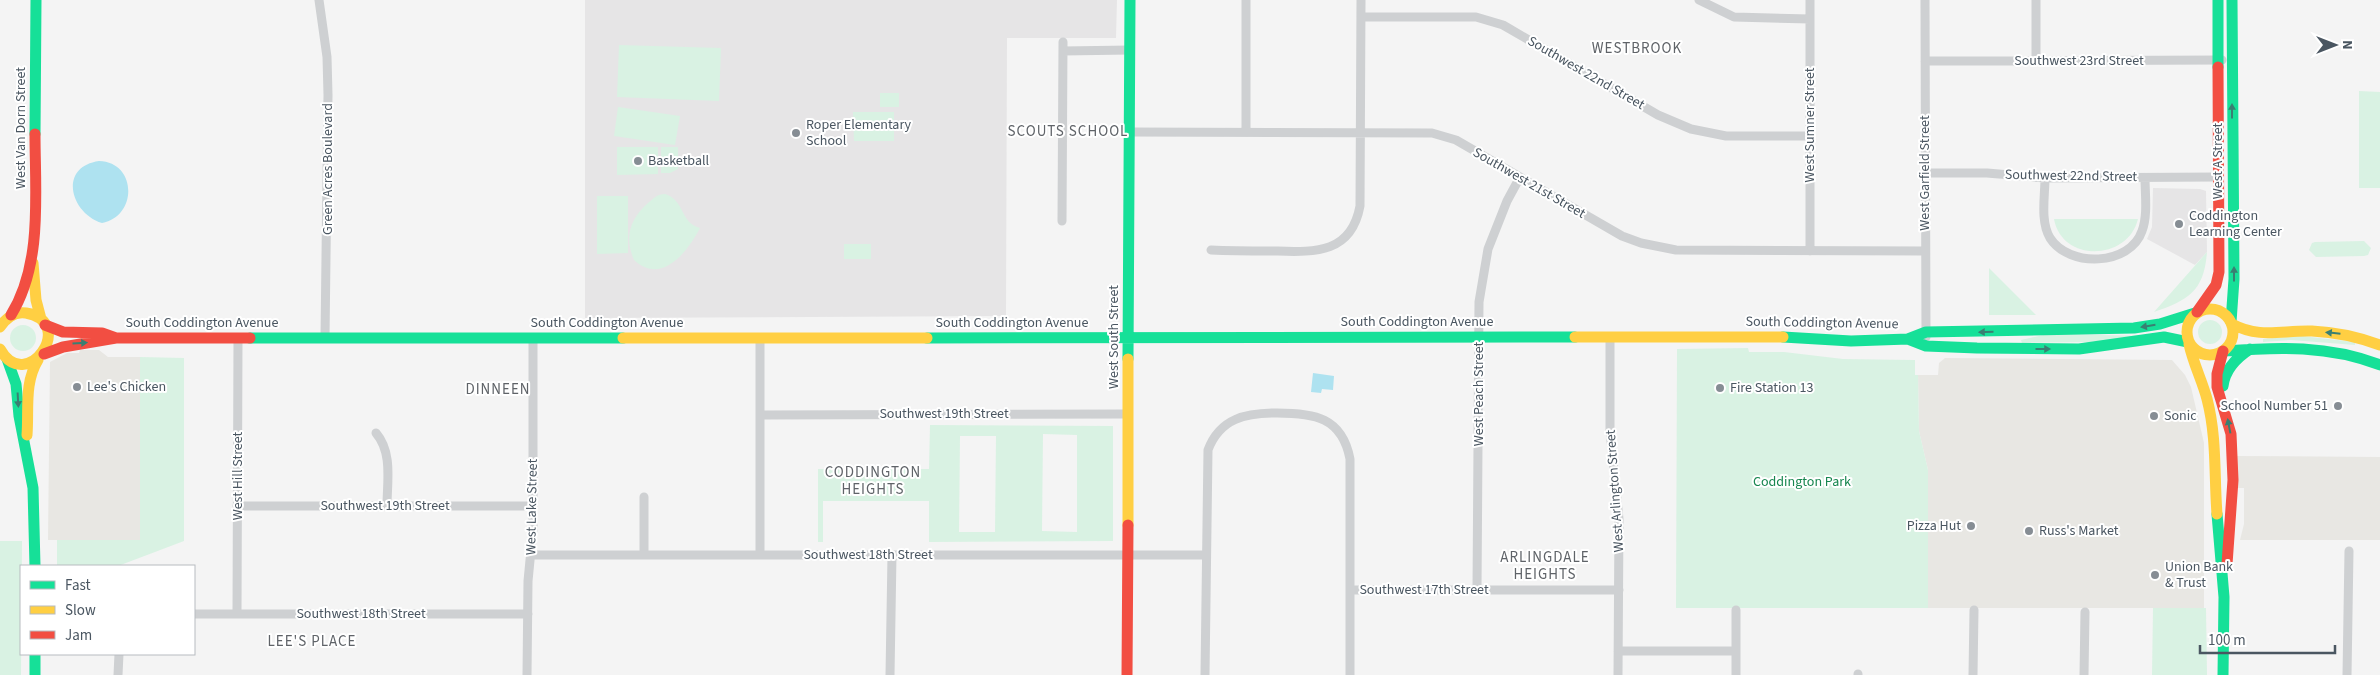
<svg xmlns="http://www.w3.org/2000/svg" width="2380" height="675" viewBox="0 0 2380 675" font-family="'Source Sans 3',sans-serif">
<rect width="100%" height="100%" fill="#f4f4f4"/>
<path fill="#e8e7e3" d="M 80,350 L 99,350 L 108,357 L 140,357 L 140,540 L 48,540 L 50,362 L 67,353 L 79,353 Z
M 1945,358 L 2172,360 L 2185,375 L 2191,387 L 2204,443 L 2204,608 L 1928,608 L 1928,470 L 1919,431 L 1918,375 L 1938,375 L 1939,363 Z
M 2236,456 L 2380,457 L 2380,540 L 2240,540 L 2244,524 L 2244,488 L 2236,488 Z"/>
<path fill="#e6e5e6" d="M 585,0 L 1117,0 L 1116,38 L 1007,38 L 1006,316 L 585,318 Z
M 2153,188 L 2200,189 L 2206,191 L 2207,252 L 2195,265 L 2147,239 L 2152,227 Z"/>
<path fill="#d9f2e3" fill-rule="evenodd" d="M 619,45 L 721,48 L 719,101 L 617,97 Z
M 2359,91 L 2380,92 L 2380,188 L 2359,188 Z
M 880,93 L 899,93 L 899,107 L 880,107 Z
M 618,107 L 680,116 L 675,145 L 614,136 Z
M 853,112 L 894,112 L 894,141 L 854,141 Z
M 617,147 L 658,147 L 658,174 L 617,175 Z
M 661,147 L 678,147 L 678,169 L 670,173 L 661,173 Z
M 665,194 C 685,200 680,223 700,228 C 688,251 662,286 634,260 C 624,237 630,219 648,203 C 654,198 657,194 665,194 Z
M 597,196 L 628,196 L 628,253 L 597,254 Z
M 2054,219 L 2138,219 C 2128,261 2062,263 2054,219 Z
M 2364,241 L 2371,248 L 2368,255 L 2364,256 L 2316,257 L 2309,250 L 2312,243 L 2315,242 Z
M 844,244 L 871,244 L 871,259 L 844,259 Z
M 2207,252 C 2204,291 2189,300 2154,312 Z
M 1989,268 L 2036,315 L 1989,315 Z
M2198 332a12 12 0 1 1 24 0a12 12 0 1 1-24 0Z
M10 338a13 13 0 1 1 26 0a13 13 0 1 1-26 0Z
M 2048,334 L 2150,336 L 2090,342 L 2022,343 L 2021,340 Z
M 2302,336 L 2355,342 L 2355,345 L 2291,340 L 2263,342 L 2263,339 Z
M 1748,348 L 1749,352 L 1784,352 L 1843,359 L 1915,360 L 1915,375 L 1918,375 L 1919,431 L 1928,470 L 1928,608 L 1676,608 L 1677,349 Z
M 140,357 L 184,358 L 184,541 L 118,566 L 57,566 L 57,540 L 140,540 Z
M 930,425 L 1113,426 L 1113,541 L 929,542 L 929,501 L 823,501 L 823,542 L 818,542 L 818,469 L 929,469 ZM 1043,434 L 1077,435 L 1077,532 L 1042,531 ZM 960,436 L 996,436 L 995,532 L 959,532 Z
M 0,541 L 22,541 L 21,675 L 0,675 Z
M 2153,608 L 2206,608 L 2207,675 L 2152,675 Z"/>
<path fill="#aee2f0" d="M 99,161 C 137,162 138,216 102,223 C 70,213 58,167 99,161 Z
M 1313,373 L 1334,376 L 1333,390 L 1322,389 L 1321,393 L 1311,392 Z"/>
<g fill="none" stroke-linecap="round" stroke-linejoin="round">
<path stroke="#ced0d2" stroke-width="9" d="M 319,0 L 327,57 L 328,95 L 325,338
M 1699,0 L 1734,17 L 1810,19
M 1810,0 L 1810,251
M 1925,0 L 1926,337
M 2036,0 L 2036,61
M 1361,17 L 1476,17 L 1503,25 L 1658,115 L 1691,129 L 1726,136 L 1810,136
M 1063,51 L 1130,50
M 1925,61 L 2222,60
M 1130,132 L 1432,133 L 1456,140 L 1622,236 L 1641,243 L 1676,250 L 1925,251
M 1246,132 L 1246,0
M 1925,173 L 1987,173 L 2045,178 L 2217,177
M 2045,178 C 2045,196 2040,221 2050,238 C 2069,268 2130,266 2142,231 C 2148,215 2145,194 2145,178
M 1062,221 L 1063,42
M 1211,250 C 1232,251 1252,251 1273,251 C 1313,252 1351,255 1360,206 L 1361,0
M 1610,337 L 1610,431 L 1619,519 L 1618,675
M 760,338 L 760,555
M 760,415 L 1128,414
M 376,433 C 393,453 387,482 387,506
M 237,506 L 533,506
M 531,555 L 1206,555
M 644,555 L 644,497
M 1350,590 L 1619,590
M 1477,590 L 1479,302 L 1488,249 L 1507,201 L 1520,177
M 194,614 L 528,614
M 237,614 L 238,339
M 1618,651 L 1736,651
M 118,675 L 119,654
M 527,675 L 528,581 L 533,529 L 533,338
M 890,675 L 892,555
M 1205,675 L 1208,450 C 1220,418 1246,413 1277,413 C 1314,413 1342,417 1350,459 L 1350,675
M 1736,675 L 1736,610
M 1858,675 L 1858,674
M 1973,675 L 1974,610
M 2084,675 L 2085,612
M 2347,675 L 2349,551"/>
<path stroke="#16e098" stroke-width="11" d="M 2218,0 L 2218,67
M 35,134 L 36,0
M 2231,322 L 2234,279 L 2232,0
M 1783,337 L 1851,341 L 1908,339 L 1926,346 L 1977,348 L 2079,349 L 2164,337 L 2188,342
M 250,338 L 623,338
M 927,338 L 1575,337
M 1908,339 L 1926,332 L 2134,328 L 2160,324 L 2195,313
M 2224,351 C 2278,347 2329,345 2380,365
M 7,359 L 16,384 L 19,416 L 33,488 L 35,566
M 1128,359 L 1130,0
M 2223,386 C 2225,369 2236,358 2250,349
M 2217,514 L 2224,597 L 2223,675
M 35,654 L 35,675"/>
<path stroke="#ffcf43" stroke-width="11" d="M 33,263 L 36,300 L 41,319
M2187 332a23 23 0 1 1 46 0a23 23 0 1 1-46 0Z
M 2232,324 C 2260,339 2282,330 2312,331 C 2335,332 2358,337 2380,345
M 0,327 C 6,318 15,311 26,313 C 78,322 26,396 0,349
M 1575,337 L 1783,337
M 623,338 L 927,338
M 2189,344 C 2193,363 2202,380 2207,399 C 2217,437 2214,476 2217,514
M 27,435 C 29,409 24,383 38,360
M 1128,525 L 1128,359"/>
<path stroke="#f24e42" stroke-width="11" d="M 2197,312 L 2216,285 L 2219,272 L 2218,67
M 11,315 C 43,263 35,193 35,134
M 45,325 L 63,332 L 102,333 L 116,338 L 250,338
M 2223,351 L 2217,374 L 2217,387 L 2231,434 L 2233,480 L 2227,564
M 44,354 L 63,347 L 116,338
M 1127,675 L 1128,525"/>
</g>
<defs><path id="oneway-solid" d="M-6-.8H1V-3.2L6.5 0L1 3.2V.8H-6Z" transform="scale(1.25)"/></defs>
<g fill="#3a7f72">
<use href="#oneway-solid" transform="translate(2232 111) rotate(-90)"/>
<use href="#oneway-solid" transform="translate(2234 274) rotate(-90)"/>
<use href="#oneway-solid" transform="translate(2148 326) rotate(171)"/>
<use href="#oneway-solid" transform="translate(1986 332) rotate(179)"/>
<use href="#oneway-solid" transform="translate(2333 333) rotate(-174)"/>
<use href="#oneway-solid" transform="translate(80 343) rotate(-3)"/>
<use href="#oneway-solid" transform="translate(2043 349)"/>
<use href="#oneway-solid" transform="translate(18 400) rotate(87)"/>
<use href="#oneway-solid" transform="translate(2229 426) rotate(-101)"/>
</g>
<g fill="#868d94" stroke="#fff" stroke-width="2">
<circle cx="796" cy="133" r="5"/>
<circle cx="638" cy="161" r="5"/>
<circle cx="2179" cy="224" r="5"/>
<circle cx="77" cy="387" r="5"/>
<circle cx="1720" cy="388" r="5"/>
<circle cx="2338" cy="406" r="5"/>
<circle cx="2154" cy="416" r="5"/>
<circle cx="1971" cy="526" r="5"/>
<circle cx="2029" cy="531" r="5"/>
<circle cx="2155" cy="575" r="5"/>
</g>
<g text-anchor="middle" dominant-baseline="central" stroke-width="4" stroke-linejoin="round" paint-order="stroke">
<g font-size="14" fill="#4a5661" stroke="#fff">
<text x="2079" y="61">Southwest 23rd Street</text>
<text transform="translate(1586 73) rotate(30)">Southwest 22nd Street</text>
<text transform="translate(1810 125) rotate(-90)">West Sumner Street</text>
<text transform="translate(21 128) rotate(-90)">West Van Dorn Street</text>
<text transform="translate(2218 161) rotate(-90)">West A Street</text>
<text transform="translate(328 169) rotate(-90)">Green Acres Boulevard</text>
<text transform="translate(1925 173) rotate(-90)">West Garfield Street</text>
<text transform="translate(2071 176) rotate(1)">Southwest 22nd Street</text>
<text transform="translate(1529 183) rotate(30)">Southwest 21st Street</text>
<text x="1417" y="322">South Coddington Avenue</text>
<text x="202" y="323">South Coddington Avenue</text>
<text x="607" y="323">South Coddington Avenue</text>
<text x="1012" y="323">South Coddington Avenue</text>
<text transform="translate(1822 323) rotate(1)">South Coddington Avenue</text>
<text transform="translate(1114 337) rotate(-90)">West South Street</text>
<text transform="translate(1479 394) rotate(-90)">West Peach Street</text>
<text x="944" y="414">Southwest 19th Street</text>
<text transform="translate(238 476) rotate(-90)">West Hill Street</text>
<text transform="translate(1615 491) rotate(-94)">West Arlington Street</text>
<text x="385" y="506">Southwest 19th Street</text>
<text transform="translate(532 507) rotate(-89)">West Lake Street</text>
<text x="868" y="555">Southwest 18th Street</text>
<text x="1424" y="590">Southwest 17th Street</text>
<text x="361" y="614">Southwest 18th Street</text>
</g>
<g font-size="14" fill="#4a5661" stroke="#fff" text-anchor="start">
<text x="806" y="125">Roper Elementary<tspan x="806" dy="16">School</tspan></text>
<text x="648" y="161">Basketball</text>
<text x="2189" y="216">Coddington<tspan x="2189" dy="16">Learning Center</tspan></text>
<text x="87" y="387">Lee's Chicken</text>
<text x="1730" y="388">Fire Station 13</text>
<text x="2328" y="406" text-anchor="end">School Number 51</text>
<text x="2164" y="416">Sonic</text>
<text x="1961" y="526" text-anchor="end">Pizza Hut</text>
<text x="2039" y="531">Russ's Market</text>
<text x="2165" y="567">Union Bank<tspan x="2165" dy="16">&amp; Trust</tspan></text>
</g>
<g font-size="14" fill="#17864f" stroke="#fff">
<text x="1802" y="482">Coddington Park</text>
</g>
<g font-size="15" letter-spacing="1" fill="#5f6368" stroke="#fff">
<text x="1637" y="48">WESTBROOK</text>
<text x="1068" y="131">SCOUTS SCHOOL</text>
<text x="498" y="389">DINNEEN</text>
<text x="873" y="472">CODDINGTON<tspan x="873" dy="17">HEIGHTS</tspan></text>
<text x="1545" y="557">ARLINGDALE<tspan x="1545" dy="17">HEIGHTS</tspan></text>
<text x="312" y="641">LEE'S PLACE</text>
</g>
</g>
<rect x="20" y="565" width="175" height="90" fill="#ffffff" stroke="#b7bbc0"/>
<rect x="30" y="581" width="25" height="8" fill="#16e098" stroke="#b7bbc0"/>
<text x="65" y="590" font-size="15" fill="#4a5661">Fast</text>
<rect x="30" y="606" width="25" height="8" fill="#ffcf43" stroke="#b7bbc0"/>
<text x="65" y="615" font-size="15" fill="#4a5661">Slow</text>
<rect x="30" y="631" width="25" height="8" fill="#f24e42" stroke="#b7bbc0"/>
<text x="65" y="640" font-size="15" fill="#4a5661">Jam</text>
<g transform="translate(2335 45) rotate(90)" stroke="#ffffff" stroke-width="4" paint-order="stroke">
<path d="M0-4L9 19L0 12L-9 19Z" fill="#4a5661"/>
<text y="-8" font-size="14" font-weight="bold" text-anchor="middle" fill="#4a5661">N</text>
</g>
<path d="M2200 645v8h135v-8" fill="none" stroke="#4a5661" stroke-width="2.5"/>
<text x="2208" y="645" font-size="15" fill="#4a5661" stroke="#ffffff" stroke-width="4" paint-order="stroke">100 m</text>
</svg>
